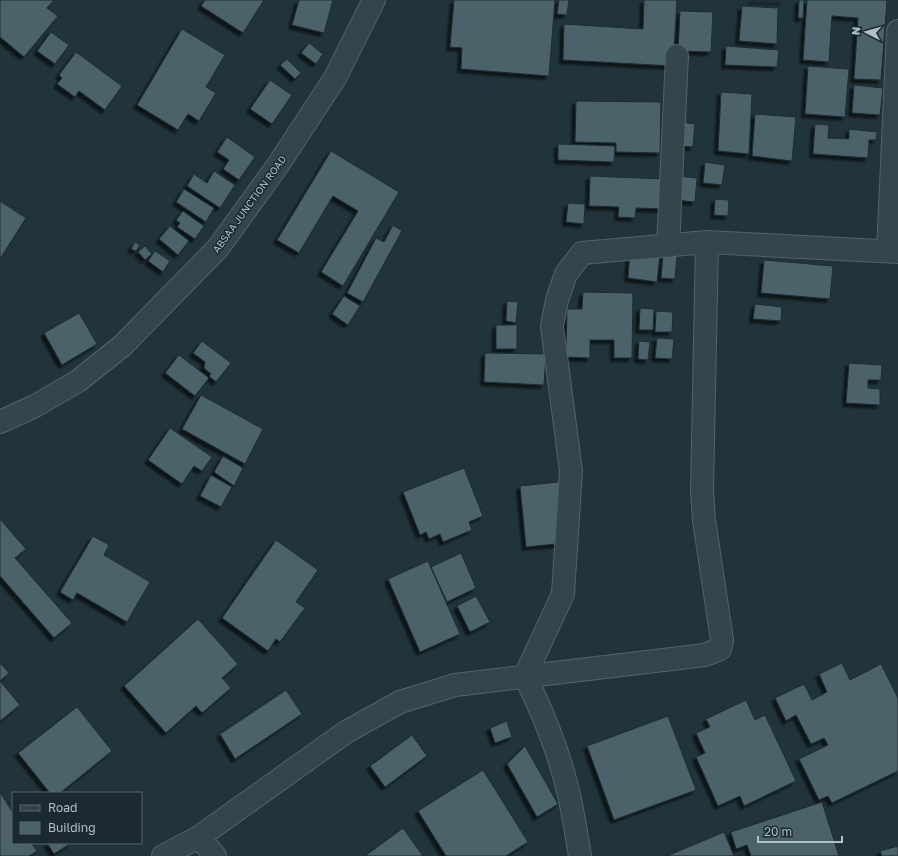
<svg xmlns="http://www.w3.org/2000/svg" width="898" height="856" viewBox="0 0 898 856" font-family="'Golos Text',sans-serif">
<defs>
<filter id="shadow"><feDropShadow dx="-3.5" dy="3.5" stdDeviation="1" flood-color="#0009"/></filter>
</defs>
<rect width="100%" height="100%" fill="#21343c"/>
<path fill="#4c626a" stroke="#1d2c33" filter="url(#shadow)" d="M 0,0 L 54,0 L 47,8 L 58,16 L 24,57 L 0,37 Z
M 205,0 L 264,0 L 243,33 L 201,6 Z
M 299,0 L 333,0 L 324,33 L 292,25 Z
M 454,0 L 555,0 L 549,76 L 461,69 L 462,48 L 450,47 Z
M 559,0 L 569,0 L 567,15 L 557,14 Z
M 644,0 L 677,0 L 673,66 L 563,60 L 564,24 L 643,29 Z
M 751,0 L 783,0 L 783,1 Z
M 799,0 L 804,0 L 803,18 L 798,18 Z
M 807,0 L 887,0 L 881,80 L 854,79 L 858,18 L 832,16 L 829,62 L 803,60 Z
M 742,6 L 778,8 L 777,44 L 739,41 Z
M 680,11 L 713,12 L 711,52 L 678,51 Z
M 182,29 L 225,55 L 206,87 L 216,93 L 199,121 L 188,114 L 178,130 L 137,105 Z
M 51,32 L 69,45 L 55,64 L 37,51 Z
M 309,43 L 323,54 L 316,64 L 301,53 Z
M 726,46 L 779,50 L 777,67 L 725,65 Z
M 76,52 L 122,86 L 105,110 L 79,91 L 75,97 L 57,84 L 62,78 L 59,75 Z
M 287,59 L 301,73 L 295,79 L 280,65 Z
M 808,66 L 849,69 L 845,117 L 805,114 Z
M 270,80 L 292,95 L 272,124 L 250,109 Z
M 854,85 L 883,88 L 880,115 L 852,113 Z
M 721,92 L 752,94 L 749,154 L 718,151 Z
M 576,101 L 661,102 L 660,153 L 616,152 L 616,143 L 575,142 Z
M 755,114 L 796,117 L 792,161 L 752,156 Z
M 681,122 L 695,124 L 693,147 L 679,146 Z
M 815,124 L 829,125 L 828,138 L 849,139 L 849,129 L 877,132 L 876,140 L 869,140 L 868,158 L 813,154 Z
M 227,137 L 255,157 L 239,180 L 223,169 L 229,160 L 217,152 Z
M 558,144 L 615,146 L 614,162 L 558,160 Z
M 331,151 L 399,192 L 343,286 L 321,272 L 358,211 L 333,196 L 299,253 L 277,240 Z
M 705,162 L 725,165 L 722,185 L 703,183 Z
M 214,171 L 235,185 L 220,208 L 187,186 L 194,174 L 207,183 Z
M 590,176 L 666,179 L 665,209 L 636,208 L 635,218 L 618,217 L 619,207 L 589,206 Z
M 677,176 L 697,178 L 695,202 L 675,200 Z
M 184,189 L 214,208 L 206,222 L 176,202 Z
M 715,199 L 729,200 L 728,216 L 714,215 Z
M 0,201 L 26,218 L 0,259 Z
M 568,203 L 585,204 L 584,224 L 566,222 Z
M 183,211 L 204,226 L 195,239 L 177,227 L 180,223 L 176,220 Z
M 393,225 L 402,231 L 363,302 L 347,293 L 376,238 L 384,242 Z
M 170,226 L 189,241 L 178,255 L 159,239 Z
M 135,242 L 140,245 L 136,251 L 131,249 Z
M 145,246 L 152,254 L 145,260 L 138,252 Z
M 630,250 L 660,254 L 657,282 L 628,278 Z
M 155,251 L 170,261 L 163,272 L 148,261 Z
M 663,255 L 677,256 L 675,279 L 661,278 Z
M 764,260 L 833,266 L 830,299 L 761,293 Z
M 583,292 L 633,293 L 632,358 L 614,358 L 614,340 L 590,340 L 590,358 L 566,357 L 567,309 L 582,309 Z
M 344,296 L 360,306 L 348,325 L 332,314 Z
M 507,301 L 518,302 L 516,323 L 506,321 Z
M 755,304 L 782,307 L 781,321 L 753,319 Z
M 640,308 L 654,309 L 653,330 L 639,330 Z
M 656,311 L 673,312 L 672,332 L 655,332 Z
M 79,313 L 97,344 L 62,365 L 44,333 Z
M 496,325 L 517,325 L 517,349 L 496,349 Z
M 657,338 L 674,339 L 672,359 L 655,358 Z
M 202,341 L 231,363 L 216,382 L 209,376 L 211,374 L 204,368 L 205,362 L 193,353 Z
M 639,341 L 650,342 L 648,360 L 638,359 Z
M 485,353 L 546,354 L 544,385 L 484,382 Z
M 179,355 L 209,378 L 195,396 L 165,373 Z
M 849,363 L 882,365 L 881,380 L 868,380 L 868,388 L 880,389 L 880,405 L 846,403 Z
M 201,395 L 263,429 L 245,464 L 182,429 Z
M 170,428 L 212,457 L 202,471 L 194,466 L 182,484 L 148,460 Z
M 223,456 L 243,468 L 234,486 L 214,472 Z
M 464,468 L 483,516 L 469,522 L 472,530 L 443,542 L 440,534 L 429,539 L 426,532 L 420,535 L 403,492 Z
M 211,475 L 232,487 L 221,507 L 200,496 Z
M 559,482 L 565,543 L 526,547 L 520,486 Z
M 0,519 L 26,549 L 15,558 L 72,623 L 54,638 L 0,576 Z
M 93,536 L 109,545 L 104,555 L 150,582 L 127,622 L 77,593 L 73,600 L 60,592 Z
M 276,540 L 318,570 L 296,602 L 305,608 L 280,642 L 276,639 L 268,651 L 222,618 Z
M 461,553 L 476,588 L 447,602 L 431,567 Z
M 428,561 L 460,634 L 420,652 L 388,579 Z
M 476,596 L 490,622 L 470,632 L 457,606 Z
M 198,619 L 238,664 L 222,678 L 231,688 L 202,713 L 196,706 L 166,733 L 124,686 Z
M 0,663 L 9,673 L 0,681 L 20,705 L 0,721 Z
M 842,663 L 850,680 L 881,664 L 898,698 L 898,771 L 832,803 L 828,796 L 819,800 L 799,759 L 828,745 L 824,738 L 811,744 L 796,715 L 786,721 L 775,698 L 804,684 L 812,700 L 827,692 L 819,674 Z
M 286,690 L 302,714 L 235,759 L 220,734 Z
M 746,700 L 755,720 L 765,715 L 796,781 L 744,806 L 740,796 L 718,806 L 696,757 L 705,753 L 696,733 L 710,727 L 706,719 Z
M 77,707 L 112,751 L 60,793 L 50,793 L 18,753 Z
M 668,716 L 696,790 L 614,820 L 587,746 Z
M 507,721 L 512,737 L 495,743 L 490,728 Z
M 412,735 L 427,756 L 385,787 L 370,766 Z
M 525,746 L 558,804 L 537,817 L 507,764 Z
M 483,770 L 528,842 L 506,856 L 446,856 L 418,811 Z
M 0,792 L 13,813 L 13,843 L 31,843 L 37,851 L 29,856 L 0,856 Z
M 822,802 L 839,856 L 751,856 L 747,845 L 736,849 L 731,832 Z
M 403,828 L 423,856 L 365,856 Z
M 724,832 L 734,856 L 667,856 Z
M 47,843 L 71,843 L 54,854 Z
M 898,846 L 898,856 L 882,856 L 880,851 Z"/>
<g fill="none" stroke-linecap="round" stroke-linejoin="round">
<g stroke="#54636a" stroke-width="24">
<path id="minor" d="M 668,246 L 677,56
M 888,251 L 898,31
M 0,422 L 35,406 L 78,381 L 122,346 L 218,248 L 278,165 L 335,78 L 374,0
M 525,676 L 563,594 L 571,471 L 552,326 L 557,300 L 566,274 L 582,253 L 707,242 L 898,252
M 525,676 C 542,711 558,749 567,787 C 573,810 576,833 580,856
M 199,837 L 215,856
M 163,856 L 199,837 L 346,732 L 400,702 L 455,685 L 705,655 L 720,649 L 722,640 L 704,520 L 702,491 L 707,242"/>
</g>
<use href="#minor" stroke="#35454c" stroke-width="22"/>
</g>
<g text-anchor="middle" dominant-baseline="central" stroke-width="3" stroke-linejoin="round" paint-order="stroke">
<g font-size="10" fill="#b1c0c8" stroke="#1b2a30">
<text transform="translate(249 204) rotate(-54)">ABSAA JUNCTION ROAD</text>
</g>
</g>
<rect x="12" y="792" width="130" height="52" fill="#1b2a30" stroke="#57666d"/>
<rect x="20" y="805" width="20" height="6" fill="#35454c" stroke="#57666d"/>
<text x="48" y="812" font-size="12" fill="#b1c0c8">Road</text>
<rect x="20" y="822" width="20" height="12" fill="#4c626a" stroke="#57666d"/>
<text x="48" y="832" font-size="12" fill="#b1c0c8">Building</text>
<g transform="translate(866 32) rotate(276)" stroke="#1b2a30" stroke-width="3" paint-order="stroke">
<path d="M0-3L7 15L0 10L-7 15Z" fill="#b1c0c8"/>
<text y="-6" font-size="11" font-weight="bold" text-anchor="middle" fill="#b1c0c8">N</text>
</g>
<path d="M758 836v6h84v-6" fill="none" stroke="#b1c0c8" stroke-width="2"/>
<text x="764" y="836" font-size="12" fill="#b1c0c8" stroke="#1b2a30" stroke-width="3" paint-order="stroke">20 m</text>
</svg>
